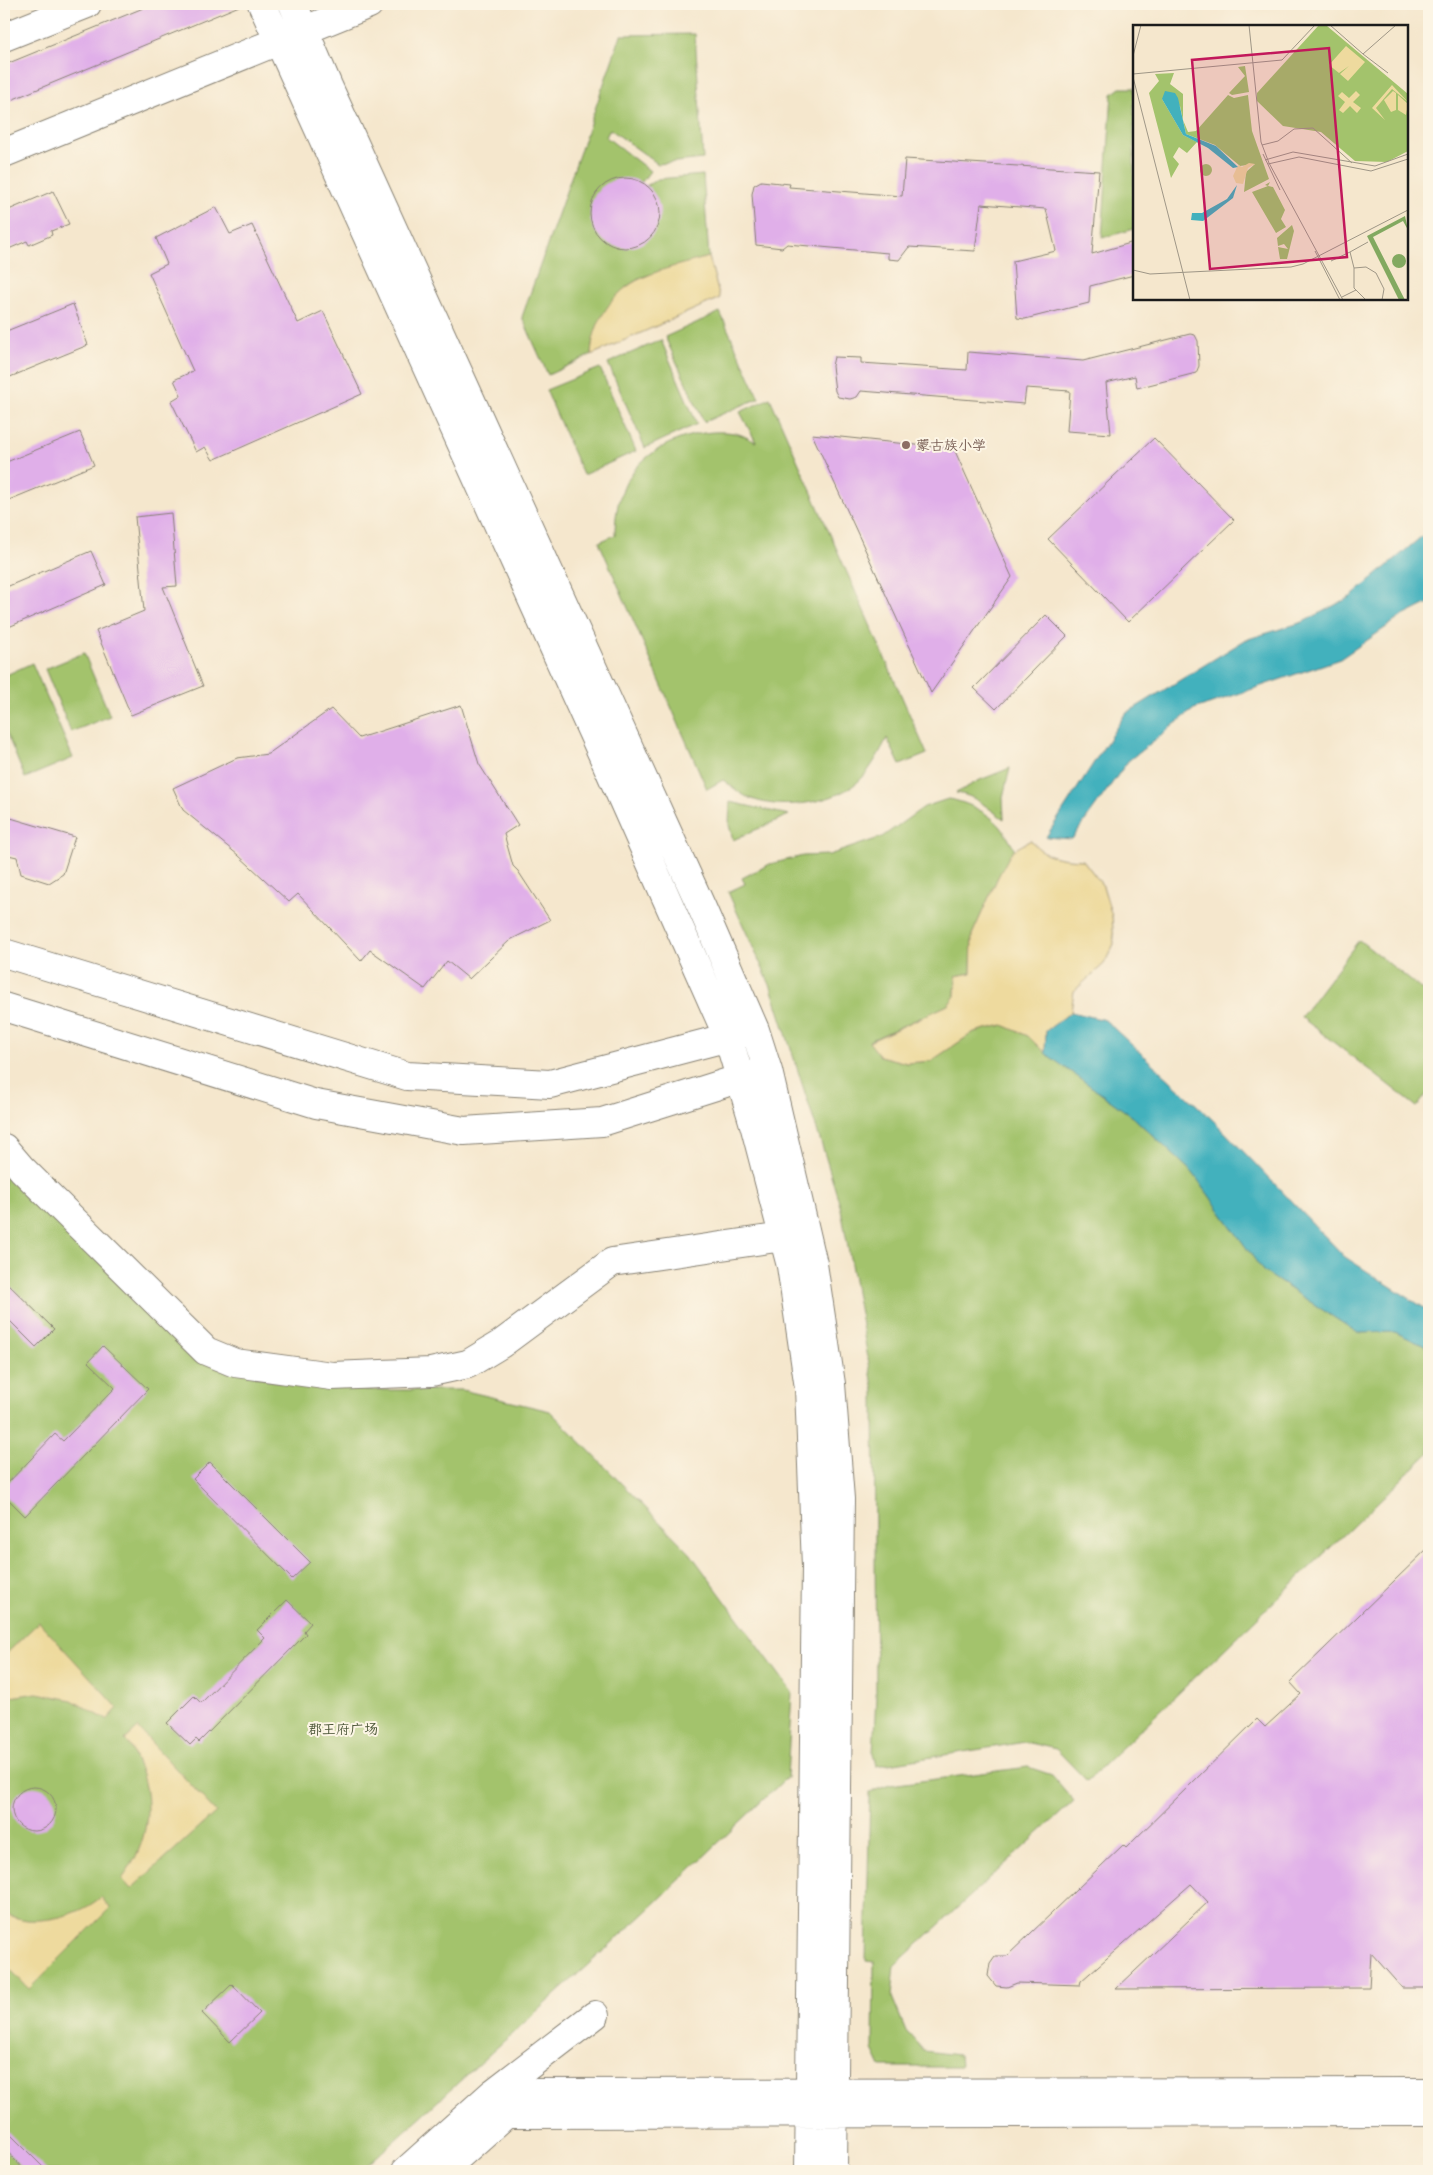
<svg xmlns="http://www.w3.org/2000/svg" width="1433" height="2175" viewBox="0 0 1433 2175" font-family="Delius,'LXGW WenKai TC',sans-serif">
<rect width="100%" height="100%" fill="#fcf5e5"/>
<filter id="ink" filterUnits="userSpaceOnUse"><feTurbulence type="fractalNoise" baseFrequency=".02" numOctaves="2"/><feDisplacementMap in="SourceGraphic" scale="10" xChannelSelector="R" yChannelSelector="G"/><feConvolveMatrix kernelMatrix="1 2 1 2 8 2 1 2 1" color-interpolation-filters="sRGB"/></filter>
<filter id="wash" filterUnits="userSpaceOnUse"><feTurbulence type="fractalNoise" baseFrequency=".0096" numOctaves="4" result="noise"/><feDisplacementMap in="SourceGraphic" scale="20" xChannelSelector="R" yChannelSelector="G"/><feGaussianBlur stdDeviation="1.12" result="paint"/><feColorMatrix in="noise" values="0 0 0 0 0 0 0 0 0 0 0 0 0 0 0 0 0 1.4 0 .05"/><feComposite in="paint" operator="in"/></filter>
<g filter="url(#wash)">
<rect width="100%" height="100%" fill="#f5e7cd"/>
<path fill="#a3c36c" stroke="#607044" d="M 695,34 L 703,159 L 658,164 L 610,129 L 606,137 L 650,171 L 641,183 L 646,186 L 658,179 L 703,175 L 709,257 L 642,277 L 626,287 L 592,344 L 591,355 L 548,375 L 522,317 L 621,35 Z
M 1120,88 L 1134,88 L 1134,229 L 1102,238 L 1112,94 Z
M 720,312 L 759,398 L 704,422 L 665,337 Z
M 661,340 L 697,424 L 645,448 L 608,363 Z
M 600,368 L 636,451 L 583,475 L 546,390 Z
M 770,398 L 927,754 L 900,765 L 887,738 C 880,752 872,767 862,778 C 838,803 784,811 752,799 C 742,796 732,786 723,780 L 707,789 L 599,542 L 615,535 C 615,515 618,494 630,476 C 650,445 697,427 734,433 C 742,434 749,439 756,442 L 740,412 Z
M 84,653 L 110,716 L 71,732 L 45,669 Z
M 32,663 L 73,758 L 25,778 L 4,727 L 4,676 Z
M 1010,768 L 1003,797 L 1004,819 C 988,809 976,795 956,793 L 980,780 Z
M 948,799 C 965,801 989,813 1000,826 C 1006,833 1010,842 1015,850 L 998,877 L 972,935 L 971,973 L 956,976 L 955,996 L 948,1005 L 869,1041 L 880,1056 L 907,1063 L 931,1061 L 974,1032 L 1003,1025 L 1028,1036 L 1045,1053 L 1133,1117 L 1193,1173 L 1263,1271 L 1358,1333 L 1395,1332 L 1429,1348 L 1429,1453 L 1087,1781 L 1056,1749 L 1025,1742 L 876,1766 L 873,1753 L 876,1697 L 874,1391 L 841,1209 L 825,1155 L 771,987 L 728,892 L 745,884 L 742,878 L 770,864 L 803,856 L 829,855 L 882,837 L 924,807 Z
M 730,802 L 789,815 L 733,840 L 729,825 Z
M 1359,940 L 1429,995 L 1429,1091 L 1417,1107 L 1301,1017 Z
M 4,1155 L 161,1315 L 244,1361 L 360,1390 L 462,1390 L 550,1411 L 690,1553 L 792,1692 L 787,1777 L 645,1913 L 361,2171 L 4,2171 Z
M 1028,1767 L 1052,1775 L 1074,1801 L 895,1965 L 892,1997 L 906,2031 L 924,2051 L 959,2055 L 960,2067 L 881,2067 L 873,2050 L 874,1962 L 866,1961 L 870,1792 L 890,1785 Z"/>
<path fill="#eeda9e" stroke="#857b5d" d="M 709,257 L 720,298 L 591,355 C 592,324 612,291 642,278 C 663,268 687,263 709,257 Z
M 1031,840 C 1044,858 1062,859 1083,860 L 1103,886 L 1112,916 L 1114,944 L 1104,964 L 1074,991 L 1071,1012 L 1046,1031 L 1045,1053 L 1028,1036 L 1003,1025 L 974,1032 L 931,1061 L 907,1063 L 880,1056 L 869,1042 L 948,1005 L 955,996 L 956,976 L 971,973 L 972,935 L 998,877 L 1012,851 Z
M 39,1622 L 118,1708 L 107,1720 L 72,1700 L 37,1693 L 4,1698 L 4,1656 Z
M 138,1728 L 216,1812 L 131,1889 L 122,1879 C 149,1844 155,1799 136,1760 C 133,1753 131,1745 125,1740 Z
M 101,1897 L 110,1908 L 29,1989 L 4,1963 L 4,1914 C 11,1916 19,1919 27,1920 C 51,1922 83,1913 101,1897 Z"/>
<path fill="#42b1bd" stroke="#2f666c" d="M 1429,530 L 1429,603 L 1401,617 L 1340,659 L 1194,709 L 1128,761 L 1072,839 L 1046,837 L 1125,714 L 1245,640 L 1303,622 L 1352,596 Z
M 1071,1012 L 1105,1020 L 1215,1122 L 1345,1257 L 1429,1311 L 1429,1348 L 1395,1332 L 1358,1333 L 1263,1271 L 1193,1173 L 1133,1117 L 1045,1053 L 1046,1031 Z"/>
<g id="blocks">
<path fill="#e0afe9" d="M 153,4 L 244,4 L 4,103 L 4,65 Z
M 905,159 L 1099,171 L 1092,254 L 1134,242 L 1134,275 L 1090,286 L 1089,303 L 1025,319 L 1017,318 L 1013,261 L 1056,251 L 1046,209 L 981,204 L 975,251 L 909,247 L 899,260 L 888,259 L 888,253 L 787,244 L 782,248 L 756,245 L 752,194 L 754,185 L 761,181 L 790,184 L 789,187 L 902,196 Z
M590 213a35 35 0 1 1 70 0a35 35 0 1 1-70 0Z
M 53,191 L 69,224 L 51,231 L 52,235 L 29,245 L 27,241 L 4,251 L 4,212 Z
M 216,207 L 230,234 L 252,225 L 298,323 L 323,311 L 362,394 L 213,460 L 205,447 L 196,452 L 171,401 L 181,395 L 174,380 L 193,371 L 149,273 L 167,264 L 156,238 Z
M 73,304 L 88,345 L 10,377 L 4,367 L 4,332 Z
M 1190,334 L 1195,335 L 1198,341 L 1199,366 L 1196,373 L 1137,388 L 1135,376 L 1106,383 L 1111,434 L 1067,431 L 1070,391 L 1026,388 L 1024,404 L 861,391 L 857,397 L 850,399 L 838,397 L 835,391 L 832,366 L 834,357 L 861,358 L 861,363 L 967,370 L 968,352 L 1083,361 Z
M 80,432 L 94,465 L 4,502 L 4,463 Z
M 812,434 L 954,449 L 1012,577 L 931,693 Z
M 1154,438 L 1234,520 L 1128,622 L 1048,539 Z
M 171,513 L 177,586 L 163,587 L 203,686 L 131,715 L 96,631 L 144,611 L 135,517 Z
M 91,551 L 106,585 L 4,629 L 4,588 Z
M 1046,615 L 1067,636 L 996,709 L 974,688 Z
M 461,705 L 479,764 L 518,825 L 504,834 L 513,866 L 518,871 L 550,920 L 510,940 L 469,979 L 447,961 L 425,989 L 370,950 L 361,961 L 298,894 L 289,902 L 238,855 L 183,810 L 173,788 L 237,758 L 268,754 L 331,709 L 359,738 Z
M 4,816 L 75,837 L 63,874 L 49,883 L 21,874 L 17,857 L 4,854 Z
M 4,1280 L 54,1329 L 36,1347 L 4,1315 Z
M 103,1346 L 148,1389 L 25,1516 L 4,1495 L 4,1487 L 55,1434 L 63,1441 L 115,1388 L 88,1362 Z
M 210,1462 L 310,1562 L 292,1579 L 193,1479 Z
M 1429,1547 L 1429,1988 L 1402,1988 L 1371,1953 L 1369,1988 L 1116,1989 L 1208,1902 L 1191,1884 L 1081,1981 L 1080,1985 L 1017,1983 L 1007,1987 L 996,1986 L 988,1976 L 990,1963 L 995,1956 L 1007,1956 L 1123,1845 L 1126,1848 L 1257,1719 L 1265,1727 L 1301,1694 L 1290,1682 Z
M 287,1600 L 311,1623 L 304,1631 L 306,1634 L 199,1742 L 196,1739 L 190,1745 L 167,1723 L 194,1696 L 201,1703 L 265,1638 L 257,1630 Z
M12 1809a22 22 0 1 1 44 0a22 22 0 1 1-44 0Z
M 232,1984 L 260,2013 L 230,2042 L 202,2013 Z
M 4,2128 L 47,2171 L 25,2171 L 4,2148 Z"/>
</g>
</g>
<g filter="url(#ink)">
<use href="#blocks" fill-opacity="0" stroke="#888274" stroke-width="1"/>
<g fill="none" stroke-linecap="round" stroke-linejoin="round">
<g stroke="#888274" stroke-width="30">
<path id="minor" d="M 262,4 L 609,769 L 728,1037 L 755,1128 L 791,1266 L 809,1388 L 816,1567 L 809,2171
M 293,4 L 328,86 L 702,908 L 755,1030 L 768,1071 L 813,1264 L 831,1384 L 840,1499 L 833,2171
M 4,37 L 87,4
M 4,153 L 369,4
M 4,953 L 407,1076 L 550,1084 L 744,1033
M 4,1007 L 316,1104 L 464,1131 L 602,1122 L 757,1073
M 4,1148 L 22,1169 L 206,1351 L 235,1363 L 332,1376 L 431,1372 L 468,1364 L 501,1344 L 612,1262 L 783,1237
M 493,2093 L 595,2015
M 406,2171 L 493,2093 L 1429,2092
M 442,2171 L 506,2114 L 1429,2112"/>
</g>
<use href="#minor" stroke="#fff" stroke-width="28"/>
</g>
</g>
<circle fill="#8d6e63" stroke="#fcf5e5" stroke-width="2" cx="906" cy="445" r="5"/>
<g text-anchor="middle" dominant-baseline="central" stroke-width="4" stroke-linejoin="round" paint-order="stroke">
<g font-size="14" fill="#785e54" stroke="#fcf5e5" text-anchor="start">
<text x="916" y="445">蒙古族小学</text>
</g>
<g font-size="14" fill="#4b5638" stroke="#fcf5e5">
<text x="343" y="1729">郡王府广场</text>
</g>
</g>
<g transform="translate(1133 25)">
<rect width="275" height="275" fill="#f5e7cd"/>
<path d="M 186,0 L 194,1 L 275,69 L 275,126 L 254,137 L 222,136 L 188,107 L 150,101 L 124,76 L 124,68 ZM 112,41 L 116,67 L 99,70 L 96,68 L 112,51 L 105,42 ZM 41,48 L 37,59 L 50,69 L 50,95 L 55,107 L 63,106 L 95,70 L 101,73 L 115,70 L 119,106 L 136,154 L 111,167 L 113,147 L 122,139 L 107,141 L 82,120 L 53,109 L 47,81 L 29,74 L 50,110 L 64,117 L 54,128 L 46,122 L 40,132 L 46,139 L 38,153 L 16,68 L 26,56 L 22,49 ZM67 145a6 6 0 1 1 12 0a6 6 0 1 1-12 0ZM 137,157 L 135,161 L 140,162 L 152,185 L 148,194 L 153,202 L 143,208 L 119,167 L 135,161 L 132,160 ZM 159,200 L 161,206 L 154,234 L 147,234 L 145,222 L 155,224 L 151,219 L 145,221 L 144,213 Z" fill="#a3c36c"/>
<path d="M 272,191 L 275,205 L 270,196 L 240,212 L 272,275 L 266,275 L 234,211 ZM259 236a7 7 0 1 1 14 0a7 7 0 1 1-14 0Z" fill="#82a960"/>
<path d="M 213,21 L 232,37 L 215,56 L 207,49 L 216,41 L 206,48 L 196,40 ZM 259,60 L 275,77 L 259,64 L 243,83 L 252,95 L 239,83 ZM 223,66 L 227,70 L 220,77 L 228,83 L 224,88 L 217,81 L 210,88 L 206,85 L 212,77 L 205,71 L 209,67 L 216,73 ZM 260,66 L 263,68 L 263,85 L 258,87 L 251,75 ZM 265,70 L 275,79 L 273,90 L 265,85 ZM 116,138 L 122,139 L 115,143 L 110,159 L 103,158 L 100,151 L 105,140 L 109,142 Z" fill="#eeda9e"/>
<path d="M 32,66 L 42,68 L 45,73 L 53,109 L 83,121 L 105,142 L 100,143 L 75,123 L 50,110 L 29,74 ZM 104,160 L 100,173 L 70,196 L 58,195 L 59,188 L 69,188 L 94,174 Z" fill="#42b1bd"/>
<path fill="none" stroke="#9e9686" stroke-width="1" d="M 116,0 L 128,117 L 136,138 L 210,275M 197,0 L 230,29 L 263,0M 230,29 L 255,48M 0,31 L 8,0M 0,49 L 149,35 L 182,0M 0,52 L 57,275M 129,120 L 145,116 L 161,104 L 180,103 L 219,138M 130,129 L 147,165M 132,135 L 160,127 L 242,141 L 275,129M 135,139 L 166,132 L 238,146 L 275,134M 235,217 L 217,227 L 221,243 L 233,242 L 243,248 L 251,264 L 249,275M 182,226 L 207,275M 198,236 L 217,227M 221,243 L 221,263 L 233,275M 0,245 L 17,249 L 158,242 L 170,239 L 275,185M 209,272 L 223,265"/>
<path fill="#c2185b" fill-opacity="0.15" stroke="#c2185b" stroke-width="2.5" d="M 196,23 L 214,232 L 77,244 L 59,35 Z"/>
<rect width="275" height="275" fill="none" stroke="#1c1c1c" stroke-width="2.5"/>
</g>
<rect width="1433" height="2175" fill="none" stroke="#fcf5e5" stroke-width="20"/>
</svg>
